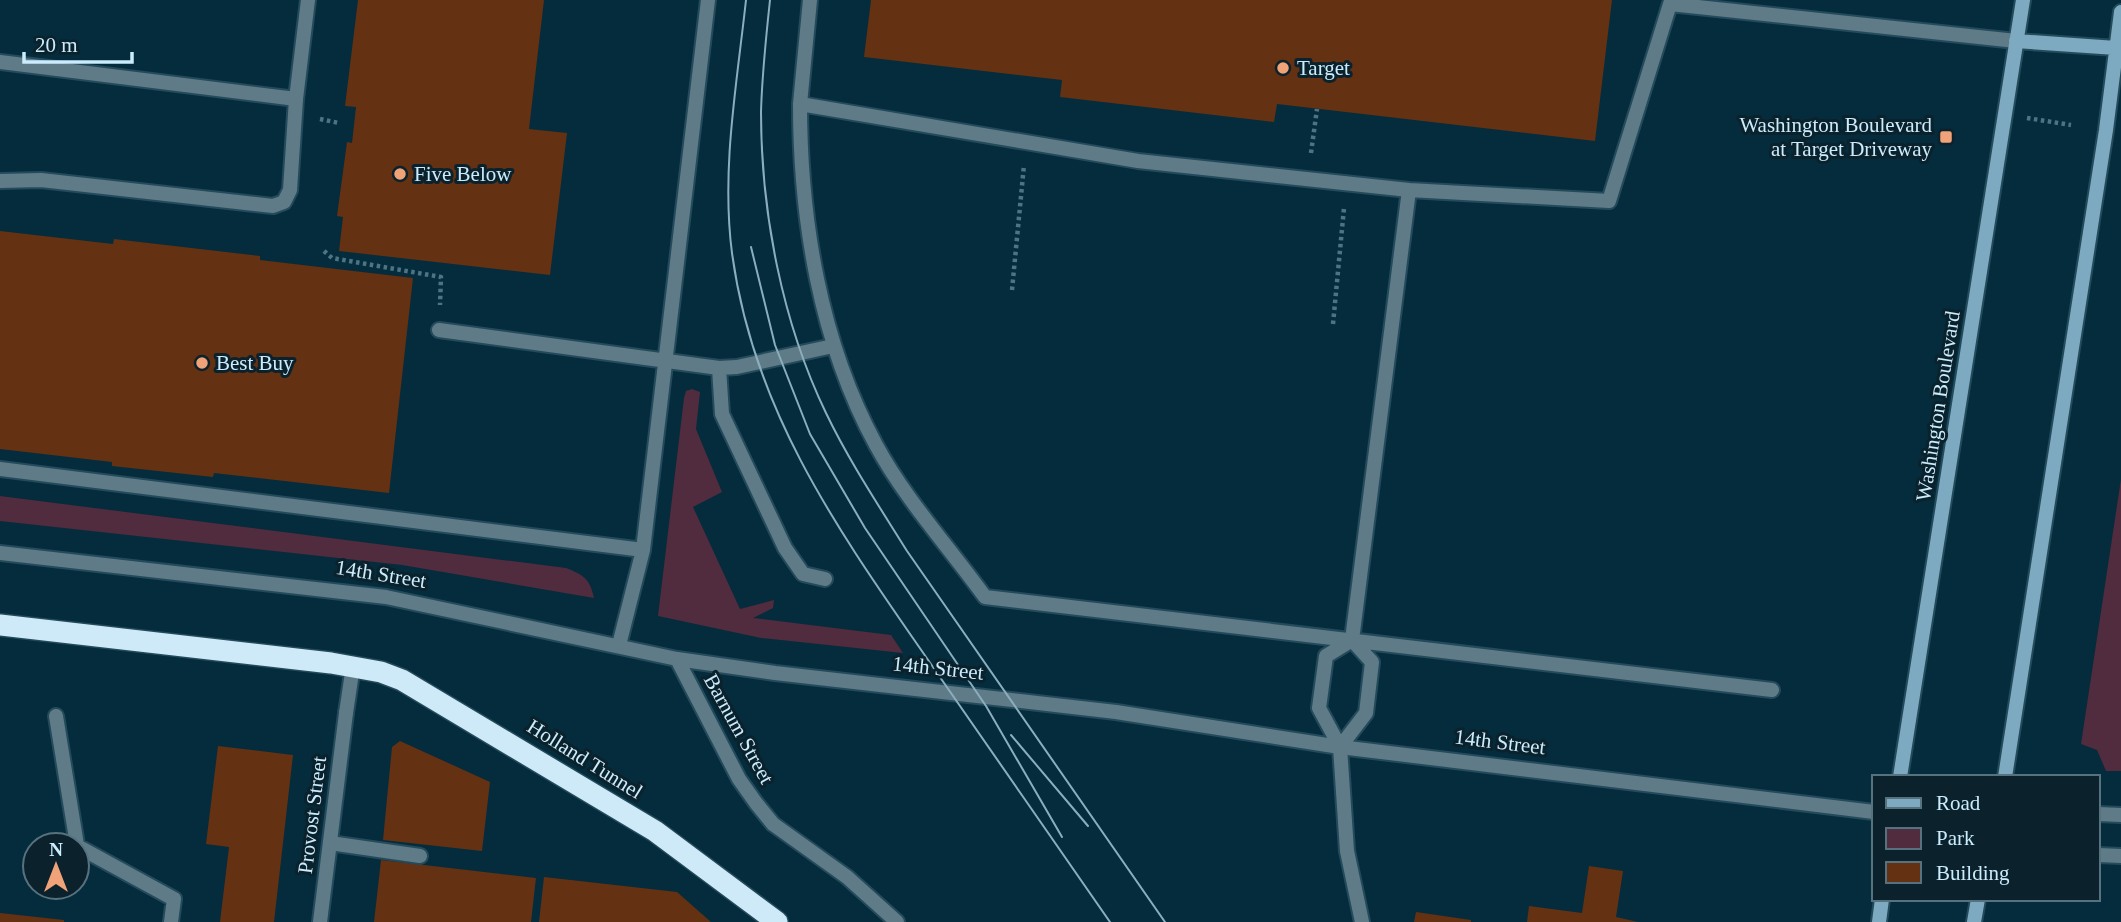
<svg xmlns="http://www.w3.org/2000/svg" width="2121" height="922" viewBox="0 0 2121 922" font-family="Georgia,serif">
<rect width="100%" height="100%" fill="#042c3c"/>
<path fill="#512b3e" d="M 692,389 L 700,392 L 696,429 L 722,492 L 693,507 L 740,609 L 774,600 L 773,608 L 753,618 L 891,635 L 903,653 L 761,638 L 658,616 L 684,398 L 686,391 Z
M 2121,479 L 2121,771 L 2106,771 L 2097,750 L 2081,744 Z
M 0,496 L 566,568 C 584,575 590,579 594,598 L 402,565 L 0,521 Z"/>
<path fill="#643112" d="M 358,0 L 544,0 L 529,129 L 567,133 L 550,275 L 339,251 L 343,217 L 337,216 L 347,142 L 352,143 L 356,107 L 345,106 Z
M 871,0 L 1612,0 L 1595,141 L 1277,104 L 1274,122 L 1060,97 L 1062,80 L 864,57 Z
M 0,231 L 113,244 L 114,239 L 260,256 L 260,260 L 413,278 L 389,493 L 214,473 L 213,477 L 112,466 L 112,462 L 0,449 Z
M 400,741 L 490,782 L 482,851 L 383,840 L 392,747 Z
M 218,746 L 293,755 L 274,922 L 220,922 L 229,847 L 206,844 Z
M 381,860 L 536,878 L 531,922 L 374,922 Z
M 1589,866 L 1623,871 L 1616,917 L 1638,922 L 1527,922 L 1529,906 L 1582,913 Z
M 544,877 L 677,892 L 711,922 L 539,922 Z
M 1416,912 L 1471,920 L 1471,922 L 1414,922 Z
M 0,913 L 64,920 L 64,922 L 0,922 Z"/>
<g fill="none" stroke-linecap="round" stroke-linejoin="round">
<g stroke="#244b5b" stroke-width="18">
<path id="lane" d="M 810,0 L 800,104 L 1138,161 L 1409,190 L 1609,201 L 1670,4 L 2016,41
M 0,62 L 296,99
M 800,104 C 800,219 820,342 876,445 C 905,499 949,547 985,597 L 1772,690
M 0,181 L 41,180 L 273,206 L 284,202 L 290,190 L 296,99 L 308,0
M 439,330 L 719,368 L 737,367 L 833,346
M 719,368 L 722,414 L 785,548 L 803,574 L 825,579
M 0,469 L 643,550
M 1352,640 L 1326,656 L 1319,708 L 1340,747 L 1347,851 L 1362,922
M 619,645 L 643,550 L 708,0
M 346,713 L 353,666
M 56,716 L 77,845
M 1340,747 L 1366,713 L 1372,662 L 1352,640 L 1409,190
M 330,843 L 420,856
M 77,846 L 174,899 L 171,922"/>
</g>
<g stroke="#244b5b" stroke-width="18">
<path id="street" d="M 0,553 L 386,597 L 677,659 L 775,673 L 1116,712 L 1340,747 L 1874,812
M 677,659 L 739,779 L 756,803 L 773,824 L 847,877 L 897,922
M 2098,814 L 2121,815
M 2098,855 L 2121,856
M 320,922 L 346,713"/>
</g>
<g stroke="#244b5b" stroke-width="18">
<path id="secondary" d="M 2016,41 L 2116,48
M 1900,777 L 2023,0
M 2005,777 L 2106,130 L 2121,12
M 1879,922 L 1882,899
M 1974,922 L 1978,899"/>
</g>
<g stroke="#244b5b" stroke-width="24">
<path id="highway" d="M 0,625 L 331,663 L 381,672 L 402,680 L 655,831 L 777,922"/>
</g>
<path stroke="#4e7484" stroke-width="4.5" stroke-dasharray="3.5 3.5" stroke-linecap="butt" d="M 2027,118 L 2071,125
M 320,119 L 339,123
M 1311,153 L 1317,109
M 324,251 L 332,258 L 441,277 L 440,305
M 1012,290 L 1024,165
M 1333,324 L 1344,208"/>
<use href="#lane" stroke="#5f7b88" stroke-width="14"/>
<use href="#street" stroke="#5f7b88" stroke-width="14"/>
<use href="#secondary" stroke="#7daac0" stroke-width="14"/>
<use href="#highway" stroke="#cee9f7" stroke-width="21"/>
<path stroke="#8aaebe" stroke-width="2" d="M 746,0 C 737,83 721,169 732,253 C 754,417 844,538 935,670 C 993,754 1052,838 1110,922
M 770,0 C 766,37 762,74 761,112 C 761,212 782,322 826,413 C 849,461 879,506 907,551 L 1165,922
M 751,247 L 775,345 L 810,434 L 865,528 L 986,706 L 1062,837
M 1011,735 L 1088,826"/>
</g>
<g fill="#f0a278" stroke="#0b212b" stroke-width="2.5">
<circle cx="1283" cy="68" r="7"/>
<rect x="1939" y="130" width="14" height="14" rx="3.5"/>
<circle cx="400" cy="174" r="7"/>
<circle cx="202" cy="363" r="7"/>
</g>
<g text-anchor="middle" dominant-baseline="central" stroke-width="6" stroke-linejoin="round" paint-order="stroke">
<g font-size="21" fill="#caecfd" stroke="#0b212b" text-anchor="start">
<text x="1297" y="68">Target</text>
<text x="1932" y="125" text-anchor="end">Washington Boulevard<tspan x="1932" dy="24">at Target Driveway</tspan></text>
<text x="414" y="174">Five Below</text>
<text x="216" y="363">Best Buy</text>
</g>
<g font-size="21" fill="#caecfd" stroke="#0b212b">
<text transform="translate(1938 406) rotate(-81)">Washington Boulevard</text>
<text transform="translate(381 574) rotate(9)">14th Street</text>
<text transform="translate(938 668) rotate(6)">14th Street</text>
<text transform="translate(739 729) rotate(61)">Barnum Street</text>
<text transform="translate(1500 742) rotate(7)">14th Street</text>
<text transform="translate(585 759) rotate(32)">Holland Tunnel</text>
<text transform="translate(312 815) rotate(-83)">Provost Street</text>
</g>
</g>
<rect x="1872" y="775" width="228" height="126" fill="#0b212b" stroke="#57727f" stroke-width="2"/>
<rect x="1886" y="798" width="35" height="10" fill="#7daac0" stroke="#57727f" stroke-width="2"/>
<text x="1936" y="810" font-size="21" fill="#caecfd">Road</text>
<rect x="1886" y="828" width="35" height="21" fill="#512b3e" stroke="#57727f" stroke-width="2"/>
<text x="1936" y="845" font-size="21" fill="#caecfd">Park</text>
<rect x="1886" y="862" width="35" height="21" fill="#643112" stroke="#57727f" stroke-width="2"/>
<text x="1936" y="880" font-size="21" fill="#caecfd">Building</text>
<g transform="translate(56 866)"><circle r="33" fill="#0b212b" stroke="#57727f" stroke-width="2"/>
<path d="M0-5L12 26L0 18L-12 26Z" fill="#f0a278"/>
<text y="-10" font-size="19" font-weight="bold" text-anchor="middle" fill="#caecfd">N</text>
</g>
<path d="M24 52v10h108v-10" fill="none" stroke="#caecfd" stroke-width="3.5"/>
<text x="35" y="52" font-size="21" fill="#caecfd" stroke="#0b212b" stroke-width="5" paint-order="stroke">20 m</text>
</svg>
